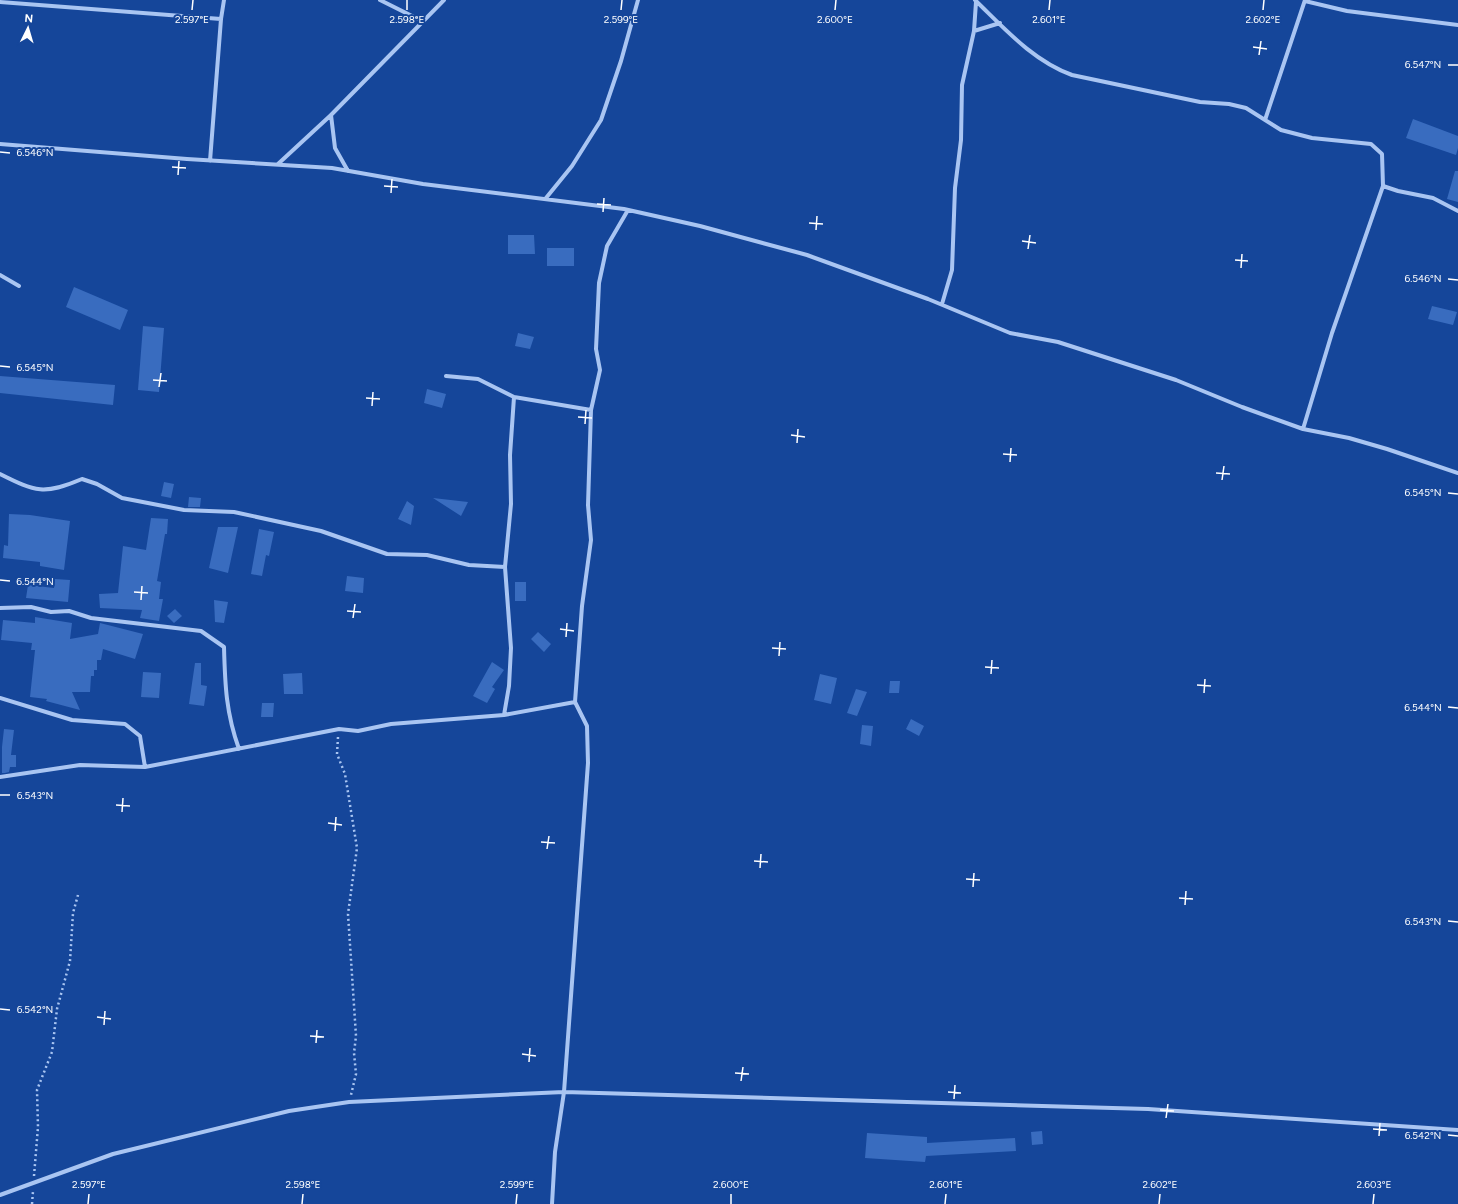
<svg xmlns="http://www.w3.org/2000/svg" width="1458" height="1204" viewBox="0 0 1458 1204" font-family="Figtree,sans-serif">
<rect width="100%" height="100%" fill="#15469a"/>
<path fill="#396cbf" d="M 1413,119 L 1458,136 L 1458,148 L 1456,155 L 1406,138 Z
M 1455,171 L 1458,171 L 1458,202 L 1447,199 Z
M 508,235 L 534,235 L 535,254 L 508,254 Z
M 547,248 L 574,248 L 574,266 L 547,266 Z
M 74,287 L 128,310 L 120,330 L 66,307 Z
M 1432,306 L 1457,312 L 1453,325 L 1428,319 Z
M 143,326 L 164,328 L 159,392 L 138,390 Z
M 518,333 L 534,337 L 530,349 L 515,346 Z
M 0,376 L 115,385 L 113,405 L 0,393 Z
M 427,389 L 446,394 L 442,408 L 424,403 Z
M 164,482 L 174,484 L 171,498 L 161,496 Z
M 189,497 L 201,498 L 200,507 L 188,507 Z
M 433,498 L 468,502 L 461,516 Z
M 407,501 L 414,506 L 411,525 L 398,519 Z
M 9,514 L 30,515 L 70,521 L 64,570 L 40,566 L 40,562 L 3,558 L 4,545 L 8,546 Z
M 151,518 L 168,519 L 167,534 L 165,534 L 157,581 L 161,582 L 159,599 L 163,599 L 159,621 L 140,618 L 142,610 L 100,608 L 99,594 L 118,593 L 123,546 L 146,550 Z
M 218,527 L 238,527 L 228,573 L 209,568 Z
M 259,529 L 274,532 L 269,556 L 266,555 L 262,576 L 251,574 Z
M 347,576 L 364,578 L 363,593 L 345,591 Z
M 55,579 L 70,580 L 68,602 L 26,598 L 28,585 L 54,588 Z
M 515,582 L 526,582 L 526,601 L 515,601 Z
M 214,600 L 228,602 L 224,623 L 215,622 Z
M 175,609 L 182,616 L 174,623 L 167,616 Z
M 35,617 L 72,623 L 70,639 L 98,634 L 100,623 L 143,634 L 135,659 L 103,649 L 101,660 L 97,660 L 97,670 L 94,670 L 94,676 L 91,676 L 90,692 L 72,692 L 80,710 L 46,701 L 47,699 L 30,697 L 35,650 L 31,650 L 32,643 L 1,640 L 3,620 L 35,623 Z
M 538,632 L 551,644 L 544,652 L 531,639 Z
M 492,662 L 504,670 L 492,687 L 495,689 L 487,703 L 473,696 Z
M 195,663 L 201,663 L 201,685 L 207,686 L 204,706 L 189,704 Z
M 143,672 L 161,673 L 159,698 L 141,697 Z
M 302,673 L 303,694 L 284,694 L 283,674 Z
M 820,674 L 837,678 L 831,704 L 814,700 Z
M 890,681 L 900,681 L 899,693 L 889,693 Z
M 856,689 L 867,692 L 857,716 L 847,713 Z
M 262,703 L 274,703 L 273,717 L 261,717 Z
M 911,719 L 924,726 L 919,736 L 906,729 Z
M 862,725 L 873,726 L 871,746 L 860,744 Z
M 4,729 L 14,730 L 11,755 L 16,755 L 16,767 L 10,767 L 9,772 L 5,773 L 2,773 L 2,747 Z
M 1042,1131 L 1043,1144 L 1032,1145 L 1031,1132 Z
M 867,1133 L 927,1137 L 927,1143 L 1015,1138 L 1016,1151 L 926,1156 L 925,1162 L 865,1158 Z"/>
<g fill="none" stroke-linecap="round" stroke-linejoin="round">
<path stroke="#a9c5f2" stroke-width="2.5" stroke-dasharray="2 3" stroke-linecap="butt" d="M 338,737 L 337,754 L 345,774 L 357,848 L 348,914 L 356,1036 L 354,1053 L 356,1074 L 351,1095
M 34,1176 L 38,1127 L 37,1090 L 52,1052 L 57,1009 L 70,961 L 73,913 L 78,895
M 32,1204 L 33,1191"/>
<path stroke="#a9c5f2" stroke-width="4" d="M 380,0 L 422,21
M 975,0 C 1004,28 1033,61 1072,75 L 1200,102 L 1229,104 L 1246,108 L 1281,130 L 1312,138 L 1371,144 L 1382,154 L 1383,186 L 1332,333 L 1303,429
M 1305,1 L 1347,11 L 1458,25
M 0,2 L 221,19
M 974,31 L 1000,23
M 331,115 L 335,148 L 348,171
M 1265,120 L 1305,0
M 0,144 L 187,159 L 332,168 L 423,184 L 624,209 L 700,226 L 807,255 L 928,299 L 1010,333 L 1058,342 L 1176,380 L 1242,407 L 1303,429 L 1349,438 L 1387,449 L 1458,473
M 210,161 L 221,19 L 224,0
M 278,164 L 331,115 L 444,0
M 1383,186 L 1398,191 L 1433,198 L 1458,211
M 546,198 L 572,166 L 601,120 L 621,61 L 638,0
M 0,275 L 19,286
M 942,304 L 952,270 L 955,188 L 961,140 L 962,85 L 974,31 L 976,2
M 446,376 L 478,379 L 514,397 L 591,410
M 0,474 C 36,492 44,495 82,479 L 97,484 L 122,498 L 184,510 L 234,512 L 321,531 L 387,554 L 427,555 L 469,565 L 505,567
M 0,608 L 31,607 L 51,612 L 69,611 L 91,618 L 201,631 L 224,647 C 225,685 226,713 239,749
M 0,698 L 72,720 L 125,724 L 140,736 L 145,767
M 575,702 L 582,606 L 591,540 L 588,505 L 591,410 L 600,370 L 596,349 L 599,283 L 607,246 L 628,210
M 504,715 L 509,686 L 511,648 L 505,567 L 511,504 L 510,455 L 514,397
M 0,777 L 80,765 L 145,767 L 339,729 L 358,731 L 391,724 L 504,715 L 575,702 L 587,726 L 588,763 L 564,1092 L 555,1152 L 552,1204
M 0,1195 L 113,1154 L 289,1111 L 349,1102 L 564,1092 L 1148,1109 L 1458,1130"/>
</g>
<path fill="none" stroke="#fff" stroke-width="1.5" d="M 192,10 L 193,0M 407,10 L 407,0M 621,10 L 622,0M 835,10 L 836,0M 1049,10 L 1050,0M 1263,10 L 1264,0M 1253,47 L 1267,49M 1259,55 L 1261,41M 1448,65 L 1458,65M 0,152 L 10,153M 172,167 L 186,168M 178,175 L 179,161M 384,186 L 398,187M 391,193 L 392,179M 597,204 L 611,205M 603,212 L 604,198M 809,223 L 823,224M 816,230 L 817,216M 1022,241 L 1036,243M 1028,249 L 1030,235M 1235,260 L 1248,261M 1241,268 L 1242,254M 1448,279 L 1458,280M 0,366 L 10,367M 153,380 L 167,381M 159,387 L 161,373M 366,398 L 380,399M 372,406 L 373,392M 578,417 L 592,418M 585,424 L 586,410M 791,435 L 805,437M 797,443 L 798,429M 1003,454 L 1017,455M 1010,462 L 1011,448M 1216,473 L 1230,474M 1222,480 L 1224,466M 1448,493 L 1458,494M 0,580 L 10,581M 134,592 L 148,593M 141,600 L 142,586M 347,611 L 361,612M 353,618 L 355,604M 560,629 L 574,631M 566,637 L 567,623M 772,648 L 786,649M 779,656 L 780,642M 985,667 L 999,668M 991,674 L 992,660M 1197,685 L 1211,686M 1204,693 L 1205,679M 1448,707 L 1458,708M 0,795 L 10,795M 116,805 L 130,806M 122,812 L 123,798M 328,823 L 342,825M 335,831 L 336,817M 541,842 L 555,843M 547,849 L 549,836M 754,861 L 768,862M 760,868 L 761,854M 966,879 L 980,880M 973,887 L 974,873M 1179,898 L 1193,899M 1185,905 L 1186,891M 1448,921 L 1458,922M 0,1009 L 10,1010M 97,1017 L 111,1019M 104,1025 L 105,1011M 310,1036 L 324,1037M 316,1043 L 317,1030M 522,1054 L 536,1056M 529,1062 L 530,1048M 735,1073 L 749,1074M 741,1081 L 743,1067M 948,1092 L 961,1093M 954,1099 L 955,1085M 1160,1110 L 1174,1111M 1166,1118 L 1168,1104M 1373,1129 L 1387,1130M 1448,1135 L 1458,1136M 1379,1136 L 1380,1123M 88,1204 L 89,1194M 302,1204 L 303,1194M 516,1204 L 517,1194M 731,1204 L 731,1194M 945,1204 L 946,1194M 1159,1204 L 1160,1194M 1373,1204 L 1374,1194"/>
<g font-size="10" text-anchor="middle" fill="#fff" stroke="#15469a" stroke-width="4" stroke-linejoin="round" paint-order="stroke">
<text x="192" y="23">2.597°E</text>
<text x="407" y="23">2.598°E</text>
<text x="621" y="23">2.599°E</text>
<text x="835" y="23">2.600°E</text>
<text x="1049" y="23">2.601°E</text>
<text x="1263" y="23">2.602°E</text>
<text x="1423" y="68">6.547°N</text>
<text x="35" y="156">6.546°N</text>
<text x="1423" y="282">6.546°N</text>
<text x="35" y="371">6.545°N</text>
<text x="1423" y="496">6.545°N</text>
<text x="35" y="585">6.544°N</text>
<text x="1423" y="711">6.544°N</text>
<text x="35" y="799">6.543°N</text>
<text x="1423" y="925">6.543°N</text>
<text x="35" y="1013">6.542°N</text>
<text x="1423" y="1139">6.542°N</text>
<text x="89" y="1188">2.597°E</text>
<text x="303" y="1188">2.598°E</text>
<text x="517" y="1188">2.599°E</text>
<text x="731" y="1188">2.600°E</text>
<text x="946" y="1188">2.601°E</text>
<text x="1160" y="1188">2.602°E</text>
<text x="1374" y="1188">2.603°E</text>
</g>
<g transform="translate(28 28) rotate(5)" stroke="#15469a" stroke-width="3" paint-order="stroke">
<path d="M0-3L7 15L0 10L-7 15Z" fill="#ffffff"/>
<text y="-6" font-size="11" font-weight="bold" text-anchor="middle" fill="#ffffff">N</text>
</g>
</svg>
